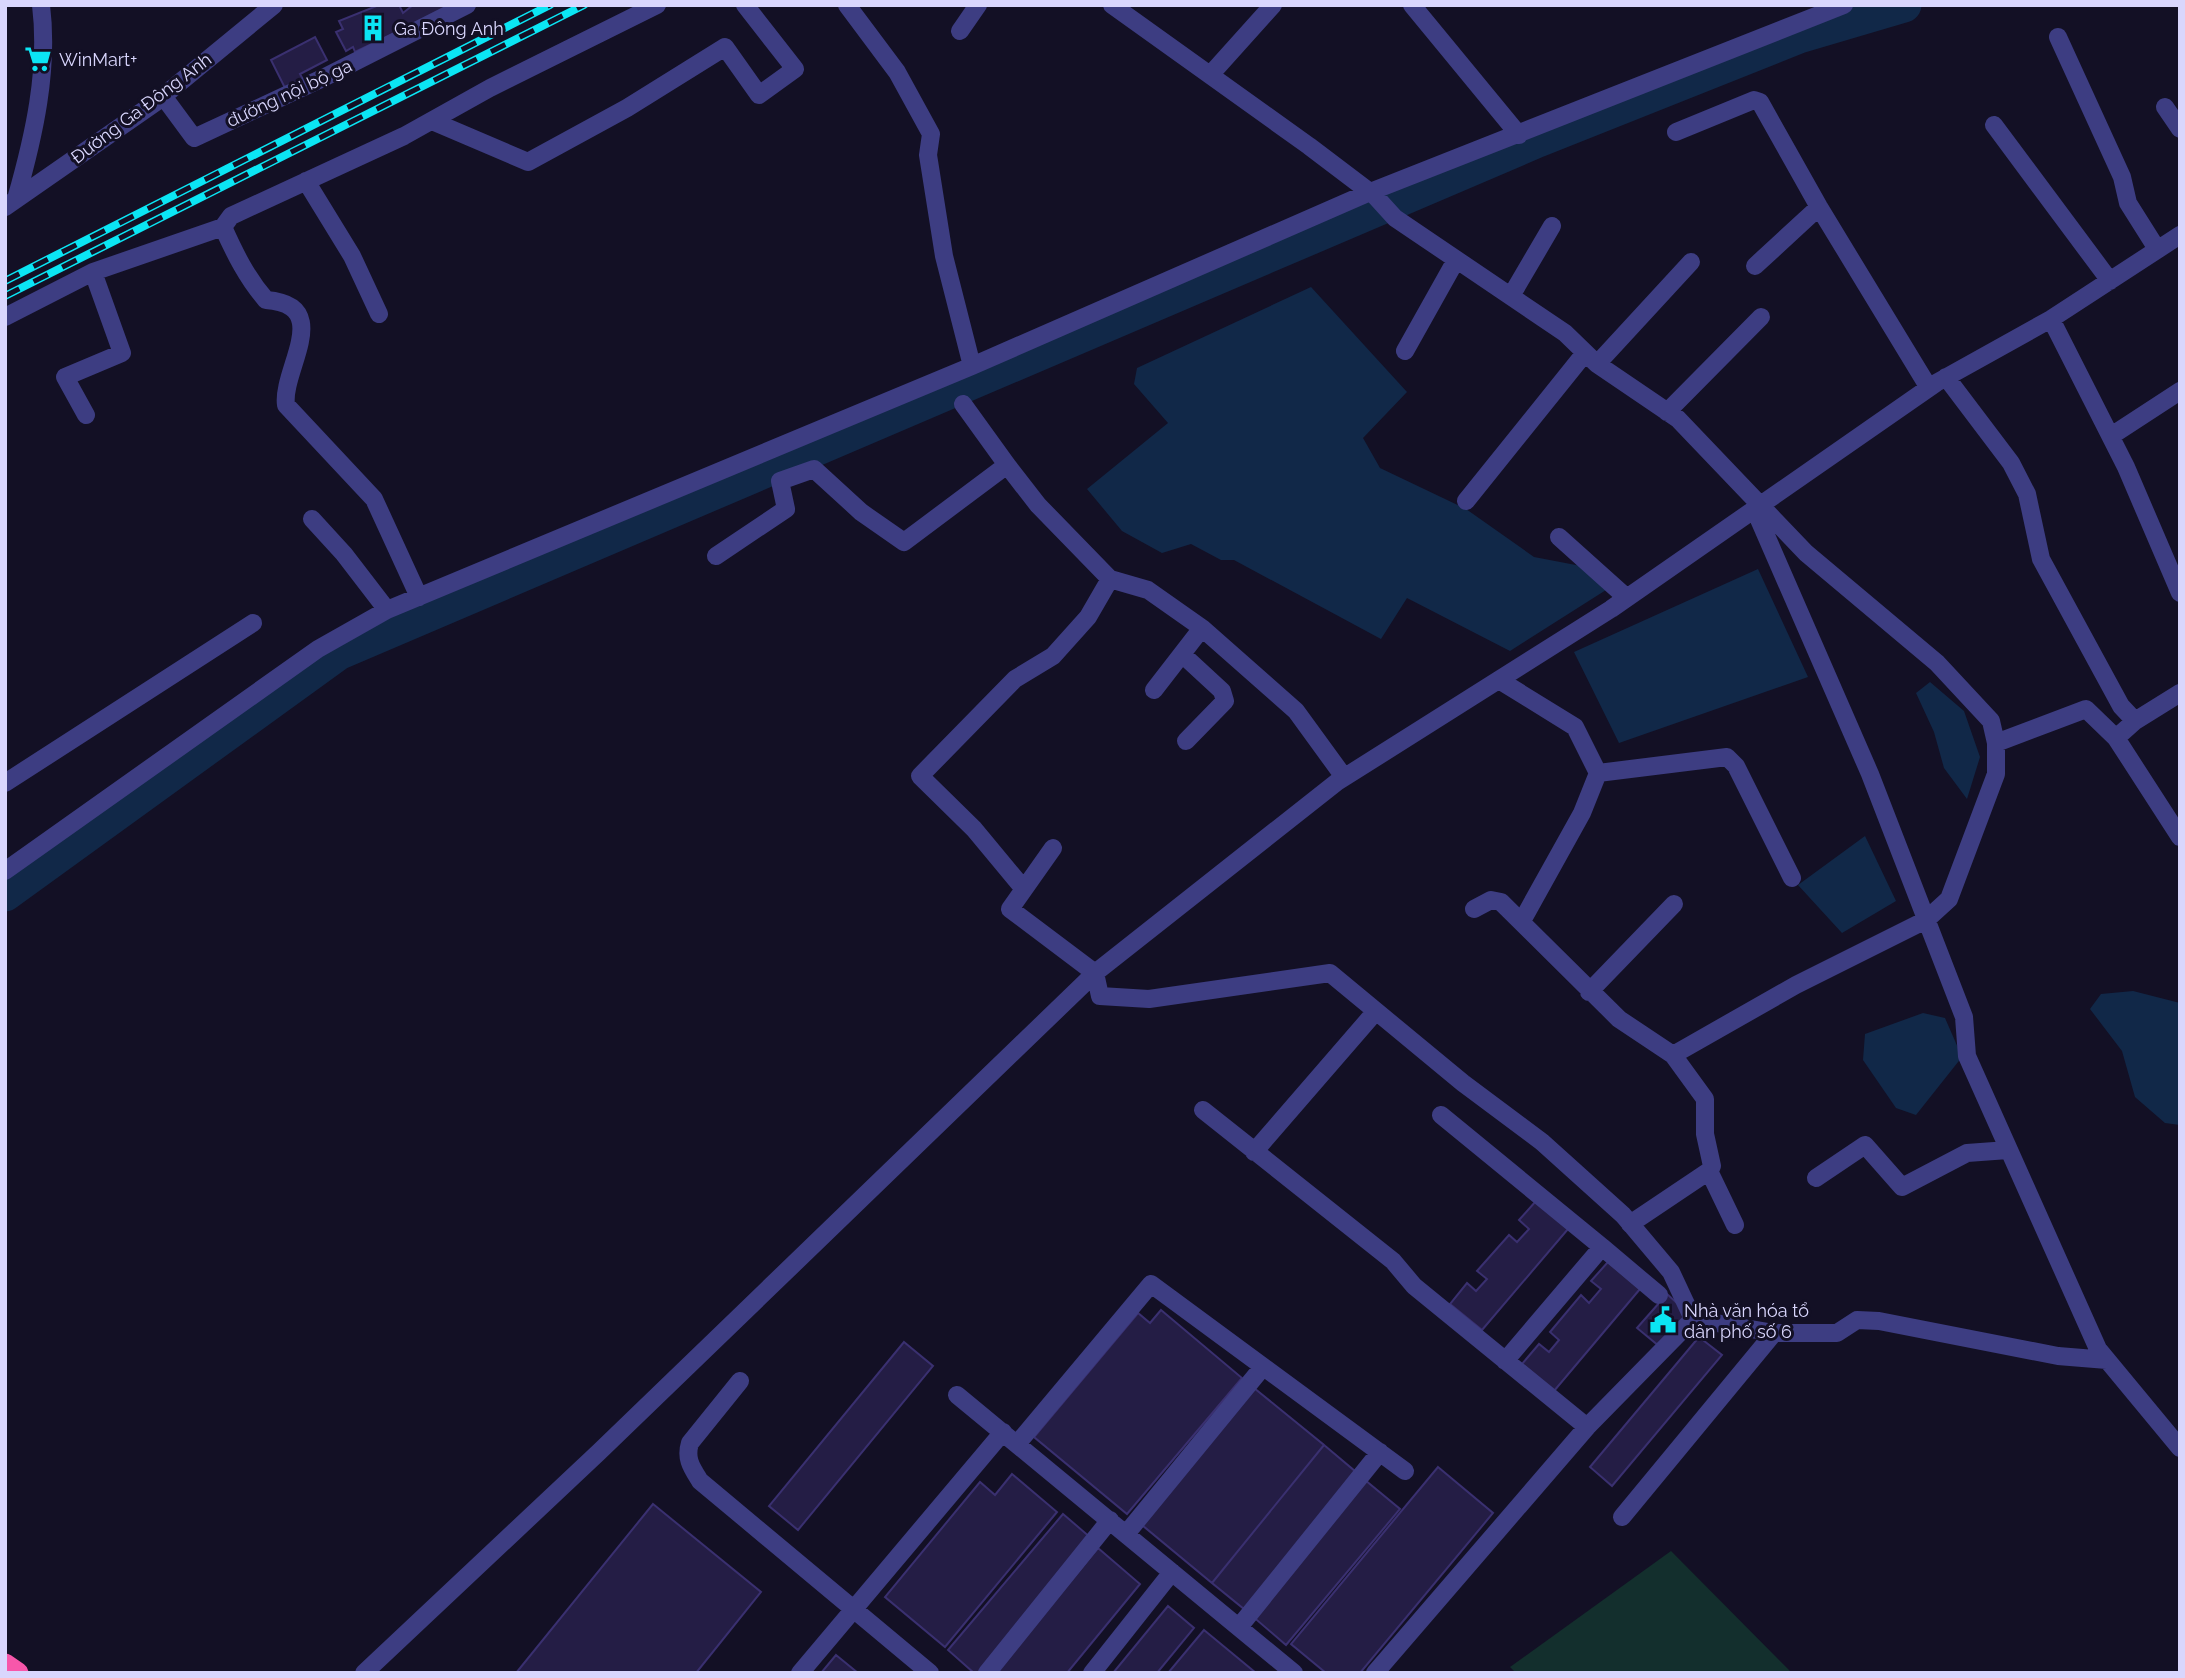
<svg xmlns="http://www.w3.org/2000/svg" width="2185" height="1678" viewBox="0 0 2185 1678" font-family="Raleway,sans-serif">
<rect width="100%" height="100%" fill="#131025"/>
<path fill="#132f2d" d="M 1671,1551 L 1792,1673 L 1516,1673 L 1510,1667 Z"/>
<path fill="#112848" d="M 1311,287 L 1407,392 L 1363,438 L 1380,468 L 1466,509 L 1534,557 L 1581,566 L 1606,590 L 1510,651 L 1407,598 L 1381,639 L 1234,560 L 1221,560 L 1191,544 L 1162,553 L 1122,531 L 1087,489 L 1168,423 L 1134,384 L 1137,368 Z
M 1758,569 L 1808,677 L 1619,743 L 1574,652 Z
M 1930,682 L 1964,711 L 1980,757 L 1967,799 L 1944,768 L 1934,732 L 1916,693 Z
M 1865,836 L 1896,901 L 1842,933 L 1798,885 Z
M 2133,991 L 2180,1003 L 2180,1125 L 2165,1123 L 2135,1097 L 2122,1051 L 2090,1009 L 2101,994 Z
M 1923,1013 L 1945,1018 L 1962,1057 L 1916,1115 L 1896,1108 L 1863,1060 L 1865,1034 Z"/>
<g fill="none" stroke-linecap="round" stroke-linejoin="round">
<path stroke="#112848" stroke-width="35" d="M 5,894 L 338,653 L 1538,140 L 1799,36 L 1904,5"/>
</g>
<path fill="#241d45" stroke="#3a3070" stroke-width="2" d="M 379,5 L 399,5 L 403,13 L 413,5 L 454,5 L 355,52 L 353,47 L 346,51 L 336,32 L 343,29 L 339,21 Z
M 315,37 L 327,60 L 300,74 L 305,83 L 287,92 L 271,60 Z
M 1536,1201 L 1568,1229 L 1482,1330 L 1450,1304 L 1467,1283 L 1476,1291 L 1487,1279 L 1477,1271 L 1509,1235 L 1517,1242 L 1529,1229 L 1519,1220 Z
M 1608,1262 L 1640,1289 L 1554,1391 L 1522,1364 L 1539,1344 L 1549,1352 L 1559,1340 L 1550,1332 L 1581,1295 L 1589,1303 L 1601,1289 L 1591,1281 Z
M 1667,1294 L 1688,1313 L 1659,1346 L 1637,1328 Z
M 1161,1310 L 1242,1378 L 1127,1514 L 1034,1437 L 1138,1313 L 1150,1323 Z
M 1699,1337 L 1722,1355 L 1612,1486 L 1590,1467 Z
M 904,1342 L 933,1366 L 798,1530 L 769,1506 Z
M 1254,1388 L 1324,1445 L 1212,1583 L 1142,1525 Z
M 1324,1445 L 1356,1472 L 1244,1609 L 1212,1583 Z
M 1438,1467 L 1493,1513 L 1360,1673 L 1326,1673 L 1291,1644 Z
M 1012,1474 L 1057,1512 L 945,1647 L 885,1597 L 980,1482 L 995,1495 Z
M 1365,1480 L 1400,1509 L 1286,1645 L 1251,1615 Z
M 653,1504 L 761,1592 L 696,1673 L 516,1673 Z
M 1063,1514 L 1091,1538 L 978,1673 L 974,1673 L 948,1650 Z
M 1098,1548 L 1140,1584 L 1067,1673 L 994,1673 Z
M 1168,1606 L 1194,1628 L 1157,1673 L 1113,1673 Z
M 1204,1630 L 1256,1673 L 1168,1673 Z
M 836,1655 L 858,1673 L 821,1673 Z"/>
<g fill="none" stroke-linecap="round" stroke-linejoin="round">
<path stroke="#3d3d82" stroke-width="18" d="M 847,5 L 897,72 L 931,134 L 928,155 L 944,256 L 972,366
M 1112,5 L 1309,146 L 1375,196 L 1395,218 L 1565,333 L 1597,364 L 1678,419 L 1806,553 L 1937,663 L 1991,721 L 1996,743 L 1996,774 L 1949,899 L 1926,920 L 1796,985 L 1673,1055
M 1412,5 L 1519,135
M 960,31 L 978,5
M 2058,37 L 2122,177 L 2128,203 L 2157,249
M 1211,74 L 1273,5
M 163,96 L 194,138 L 325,77 L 467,5
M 2165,107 L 2180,129
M 432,121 L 528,162 L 627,108 L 725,47 L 759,95 L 795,69 L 745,5
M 1994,125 L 2110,281
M 1676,132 L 1754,100 L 1760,102 L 1819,207 L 1929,388
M 306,181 L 352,256 L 379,314
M 16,199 C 34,136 49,70 41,5
M 5,207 L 156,102 L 274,5
M 223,227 C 235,254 247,278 266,300 C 335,305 281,370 286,405 L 374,499 L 419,597
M 1755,266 L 1819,207
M 1511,296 L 1552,226
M 5,317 L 93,272 L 223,227 L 231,216 L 404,136 L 490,88 L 657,5
M 2051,319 L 2126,467 L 2180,593
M 1405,351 L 1456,260
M 1597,364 L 1691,262
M 1946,377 L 2011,463 L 2027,494 L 2041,559 L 2121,706 L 2135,721
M 1667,412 L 1761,317
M 86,415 L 65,377 L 122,353 L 93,272
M 2111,436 L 2180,391
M 1007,465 L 1038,505 L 1110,579 L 1148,590 L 1202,628 L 1296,711 L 1344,777
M 1466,501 L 1585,353
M 1754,508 L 1870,774 L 1964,1017 L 1967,1056 L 2098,1349 L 2180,1448
M 1559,537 L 1627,598
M 716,556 L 786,509 L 780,481 L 814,469 L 861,512 L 904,542 L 1007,465 L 963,404
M 387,610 L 972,366 L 1370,192 L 1844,5
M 1183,655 L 1222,691 L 1225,701 L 1186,741
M 1499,680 L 1575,727 L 1598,773 L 1582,813 L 1522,921
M 1154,690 L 1202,628
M 2116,738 L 2180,837
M 1996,743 L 2086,709 L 2116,738 L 2135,721 L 2180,693
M 1598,773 L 1727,757 L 1736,766 L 1792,878
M 5,783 L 253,623
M 1053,848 L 1010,909 L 1095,973 L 1100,996 L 1149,999 L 1330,973 L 1463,1083 L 1542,1142 L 1623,1215 L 1671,1272 L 1693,1319
M 5,871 L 318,649 L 387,610 L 344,554 L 312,519
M 1023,888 L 974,829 L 920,776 L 1015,679 L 1053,656 L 1088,617 L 1110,579
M 1474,909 L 1491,900 L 1501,902 L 1619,1019 L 1673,1055 L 1705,1099 L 1705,1134 L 1712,1166 L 1709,1171 L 1630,1224
M 1589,992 L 1674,904
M 1203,1110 L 1393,1261 L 1414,1286 L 1587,1427
M 1441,1115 L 1602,1247 L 1505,1361
M 1254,1152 L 1376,1011
M 1709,1171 L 1735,1225
M 1816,1178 L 1865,1145 L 1902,1187 L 1967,1153 L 2008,1150
M 1602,1247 L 1659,1295
M 1693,1319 L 1774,1333 L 1837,1333 L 1857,1320 L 1879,1321 L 2058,1356 L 2107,1360
M 740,1381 L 690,1443 C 685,1459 692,1468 700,1481 L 930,1673
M 957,1395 L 1294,1673
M 1017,1444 L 1151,1284 L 1405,1471
M 1622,1517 L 1774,1333
M 1126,1534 L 1262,1368
M 1239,1627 L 1380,1452
M 364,1673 L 599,1452 L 1095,973 L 1337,782 L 1611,609 L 1936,383 L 2051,319 L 2180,235
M 800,1673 L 1003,1432
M 987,1673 L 1110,1520
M 1092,1673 L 1172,1572
M 1375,1673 L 1587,1427 L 1693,1319"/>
<path stroke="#f757aa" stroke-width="21" d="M 5,1664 L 18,1673"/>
<g stroke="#0be5f4" stroke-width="8">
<path id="rail" d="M 5,281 L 550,5
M 5,296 L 584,5"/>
</g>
<use href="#rail" stroke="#131025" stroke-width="5" stroke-dasharray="16" stroke-linecap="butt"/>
</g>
<defs>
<g id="building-bare" transform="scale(2.1)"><path d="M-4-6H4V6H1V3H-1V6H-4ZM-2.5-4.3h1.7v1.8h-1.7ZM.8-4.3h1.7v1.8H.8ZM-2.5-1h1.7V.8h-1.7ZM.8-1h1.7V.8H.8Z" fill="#0be5f4" stroke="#131025" stroke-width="2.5" paint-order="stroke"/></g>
<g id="supermarket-bare" transform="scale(2.1)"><path d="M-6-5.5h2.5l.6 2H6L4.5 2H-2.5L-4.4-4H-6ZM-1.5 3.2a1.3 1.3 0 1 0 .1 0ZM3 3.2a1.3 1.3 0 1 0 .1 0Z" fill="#0be5f4" stroke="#131025" stroke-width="2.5" paint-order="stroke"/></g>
<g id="civic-bare" transform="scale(2.1)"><path d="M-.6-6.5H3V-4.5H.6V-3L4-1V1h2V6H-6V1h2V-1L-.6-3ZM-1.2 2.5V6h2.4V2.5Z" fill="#0be5f4" stroke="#131025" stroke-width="2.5" paint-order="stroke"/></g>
</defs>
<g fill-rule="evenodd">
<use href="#building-bare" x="373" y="28"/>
<use href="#supermarket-bare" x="38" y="59"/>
<use href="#civic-bare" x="1663" y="1320"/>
</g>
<g text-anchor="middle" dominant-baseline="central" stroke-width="6" stroke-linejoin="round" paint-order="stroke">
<g font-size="18" fill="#d9d6fd" stroke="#131025" text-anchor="start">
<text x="394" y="28">Ga Đông Anh</text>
<text x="59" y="59">WinMart+</text>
<text x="1684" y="1310">Nhà văn hóa tổ<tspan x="1684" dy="21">dân phố số 6</tspan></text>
</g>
<g font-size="18" fill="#d9d6fd" stroke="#131025">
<text transform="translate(289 93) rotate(-25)">đường nội bộ ga</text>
<text transform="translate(141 108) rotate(-37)">Đường Ga Đông Anh</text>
</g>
</g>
<rect width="2185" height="1678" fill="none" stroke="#d9d6fd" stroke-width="14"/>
</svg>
